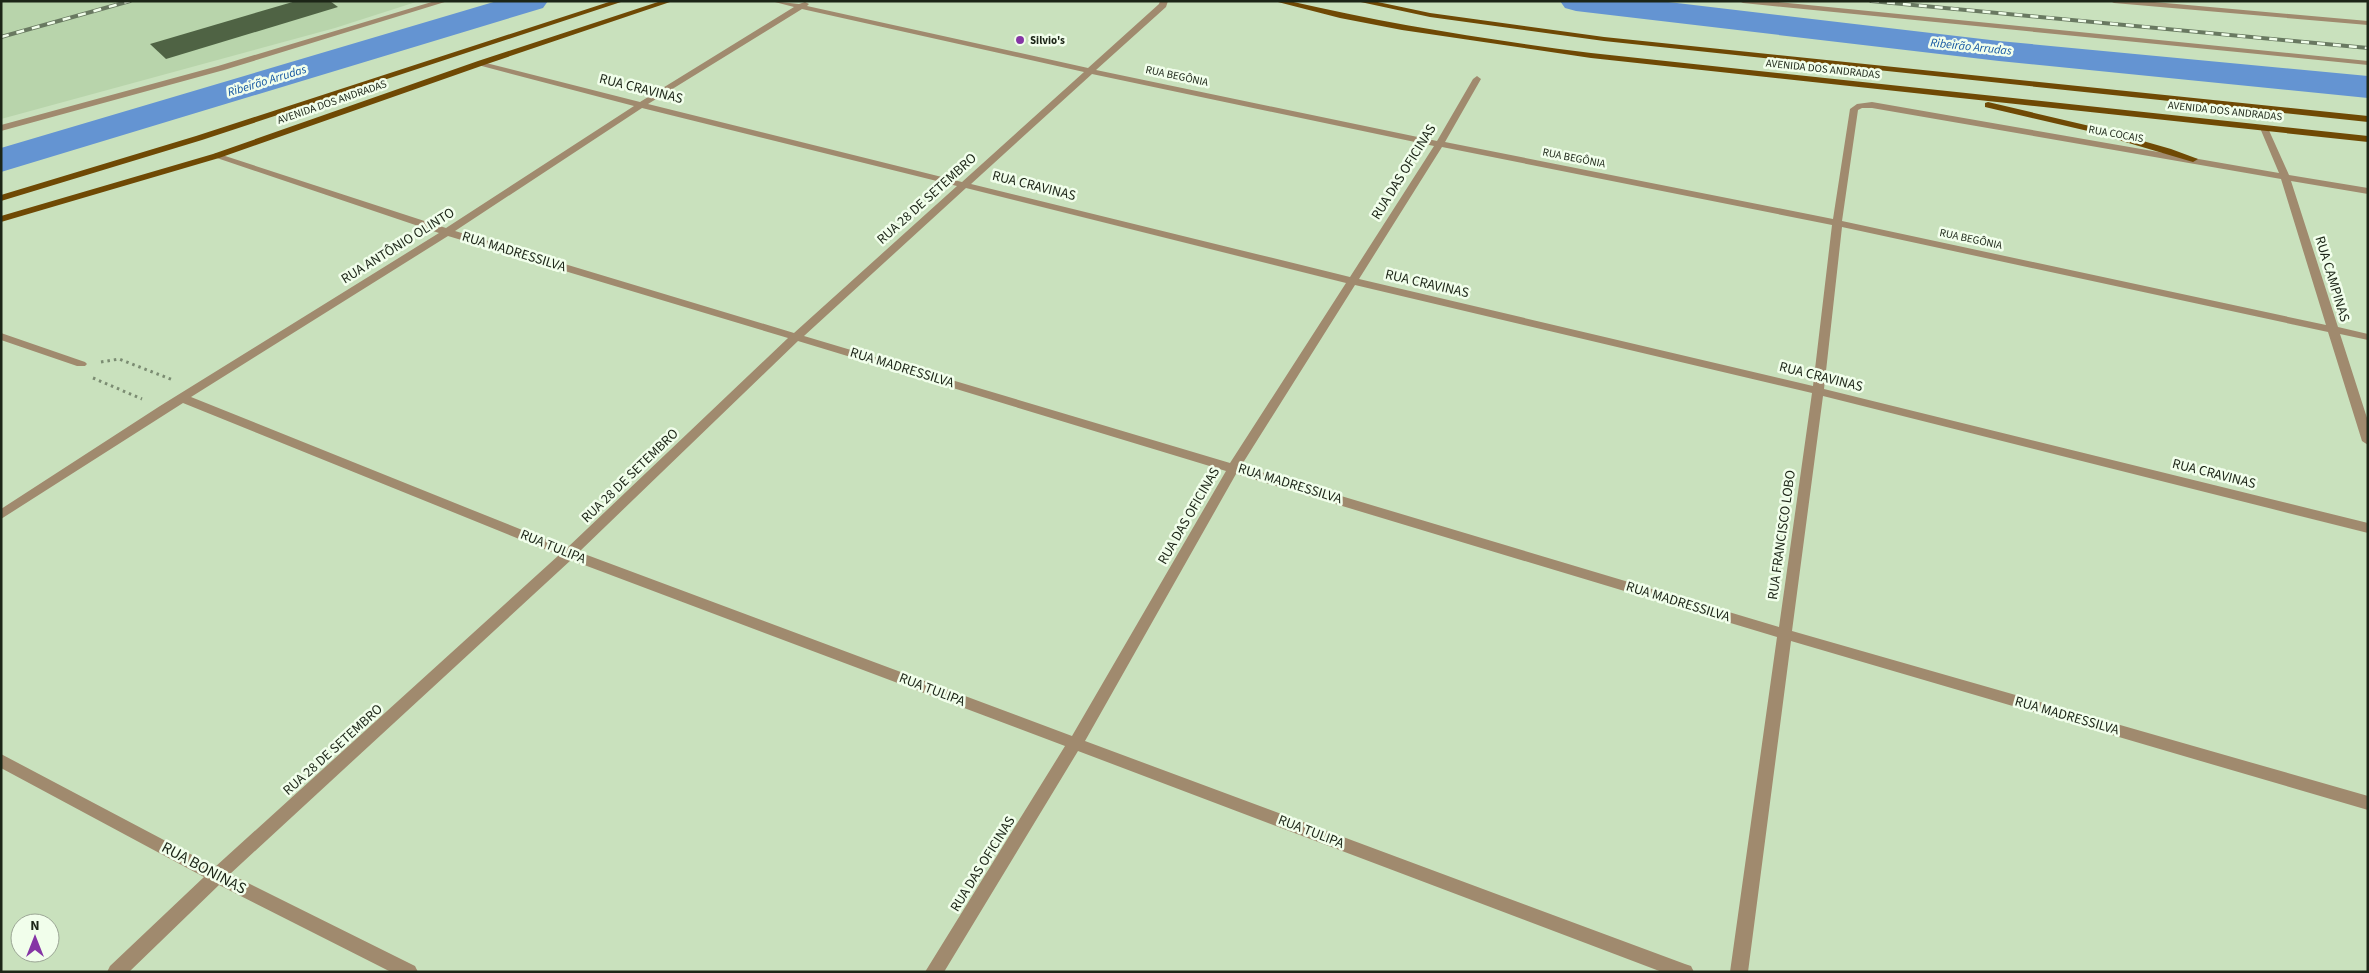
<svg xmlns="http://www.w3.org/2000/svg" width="2369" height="973" viewBox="0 0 2369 973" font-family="'Source Sans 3',sans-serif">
<rect width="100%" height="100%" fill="#c9e1bd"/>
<path fill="#b8d4ab" d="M 1,1 L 419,1 L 335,28 L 1,119 Z"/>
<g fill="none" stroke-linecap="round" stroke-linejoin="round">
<path fill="#6494d2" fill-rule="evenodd" d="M 497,1 L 548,1 L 543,8 L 1,172 L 1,148 Z
M 1560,1 L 1660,1 L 1999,41 L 2368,76 L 2368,98 L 1999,61 L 1576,11 L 1565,8 Z"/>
</g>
<path fill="#4f6344" d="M 296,1 L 330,1 L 338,7 L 166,59 L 150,44 Z"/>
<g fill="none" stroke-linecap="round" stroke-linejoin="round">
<path stroke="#7b8c72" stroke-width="3" stroke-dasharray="2.5 4" stroke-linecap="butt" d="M 101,362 L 119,359 L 173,380
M 93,378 L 142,399"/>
<path fill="#a08a6e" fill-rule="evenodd" d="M 435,1 L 448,1 L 224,70 L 1,131 L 1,125 L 218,66 Z
M 771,1 L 799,4 L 805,2 L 809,4 L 807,6 L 1088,68 L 1159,4 L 1160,1 L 1168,1 L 1166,7 L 1096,70 L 1437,141 L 1473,79 L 1477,76 L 1481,79 L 1445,142 L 1833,219 L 1850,109 L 1857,104 L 1872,102 L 2279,173 L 2260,128 L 2267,126 L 2289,175 L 2368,188 L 2368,194 L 2291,181 L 2338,327 L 2368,334 L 2368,340 L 2340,334 L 2368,421 L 2368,445 L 2362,441 L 2328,332 L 1842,227 L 1824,389 L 2368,523 L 2368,533 L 1823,396 L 1792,631 L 2368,796 L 2368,810 L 1791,641 L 1748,972 L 1730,972 L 1777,637 L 1236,474 L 1085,741 L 1685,964 L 1691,966 L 1694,972 L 1662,972 L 1078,751 L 944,972 L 925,972 L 1065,746 L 571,560 L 230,874 L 415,966 L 418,972 L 391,972 L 219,885 L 129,972 L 107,972 L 110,966 L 204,877 L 1,768 L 1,754 L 215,867 L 559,555 L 183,403 L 1,519 L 1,509 L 160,406 L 439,233 L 211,156 L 216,153 L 219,154 L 446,228 L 634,106 L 478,65 L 478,61 L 640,102 L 794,7 ZM 802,9 L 1084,72 L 962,182 L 648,104 ZM 1092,74 L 1434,146 L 1350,277 L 971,184 ZM 642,108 L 957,186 L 794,333 L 455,231 ZM 1862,108 L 1872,108 L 2281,179 L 2326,325 L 1842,221 L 1858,110 ZM 1442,147 L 1832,225 L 1813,386 L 1359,279 ZM 966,188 L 1346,283 L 1230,463 L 804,336 ZM 448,236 L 788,338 L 567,548 L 191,397 ZM 1355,285 L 1812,393 L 1779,627 L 1241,466 ZM 798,341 L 1226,471 L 1072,736 L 579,552 Z
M 1739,1 L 1769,1 L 2368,61 L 2368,65 L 1743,3 Z
M 2110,1 L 2143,1 L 2368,21 L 2368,25 L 2114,3 Z
M 1,333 L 85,362 L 87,364 L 85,366 L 77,366 L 1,340 Z"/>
<path fill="#6f4904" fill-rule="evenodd" d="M 612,1 L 624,1 L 202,140 L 1,201 L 1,195 L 196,136 Z
M 661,1 L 673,1 L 484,65 L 219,158 L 1,222 L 1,216 L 213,154 L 478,61 Z
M 1274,1 L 1289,1 C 1389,24 1489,40 1591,53 L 2368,136 L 2368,142 L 1591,58 L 1402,30 L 1340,18 Z
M 1356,1 L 1373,1 L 1430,13 L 1604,37 L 2368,116 L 2368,122 L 1604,41 L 1430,17 Z
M 1988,102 L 2094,127 L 2171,149 L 2198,159 L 2193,162 L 2088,131 L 1985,107 L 1985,103 Z"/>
<g stroke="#697961" stroke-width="4">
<path id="rail" d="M 1871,1 L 2368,48
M 1,37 L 130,1"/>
</g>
<use href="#rail" stroke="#f1feeb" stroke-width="2.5" stroke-dasharray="8" stroke-linecap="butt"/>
</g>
<circle fill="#8535a5" stroke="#f1feeb" stroke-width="2" cx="1020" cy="40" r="5"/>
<g text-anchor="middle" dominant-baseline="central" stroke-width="5" stroke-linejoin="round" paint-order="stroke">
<g font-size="11" font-weight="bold" fill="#1c2517" stroke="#f1feeb" text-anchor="start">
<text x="1030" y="40">Silvio's</text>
</g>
<g font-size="11" fill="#1c2517" stroke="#f1feeb">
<text transform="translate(1823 69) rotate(6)">AVENIDA DOS ANDRADAS</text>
<text transform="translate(1177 76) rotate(12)">RUA BEGÔNIA</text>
<text transform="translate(332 102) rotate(-19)">AVENIDA DOS ANDRADAS</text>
<text transform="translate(2225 111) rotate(6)">AVENIDA DOS ANDRADAS</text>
<text transform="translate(2116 134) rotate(10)">RUA COCAIS</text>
<text transform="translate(1574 158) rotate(11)">RUA BEGÔNIA</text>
<text transform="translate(1971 239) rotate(12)">RUA BEGÔNIA</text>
</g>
<g font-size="12" font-style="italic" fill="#1456a1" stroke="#f1feeb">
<text transform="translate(1971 47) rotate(6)">Ribeirão Arrudas</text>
<text transform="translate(267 81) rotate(-17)">Ribeirão Arrudas</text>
</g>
<g font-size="14" fill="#1c2517" stroke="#f1feeb">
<text transform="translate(641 89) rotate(14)">RUA CRAVINAS</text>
<text transform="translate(1404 172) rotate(-58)">RUA DAS OFICINAS</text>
<text transform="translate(1034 186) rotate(14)">RUA CRAVINAS</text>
<text transform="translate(927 199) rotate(-42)">RUA 28 DE SETEMBRO</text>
<text transform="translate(398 246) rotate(-32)">RUA ANTÔNIO OLINTO</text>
<text transform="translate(514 252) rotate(17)">RUA MADRESSILVA</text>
<text transform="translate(2332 279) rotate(73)">RUA CAMPINAS</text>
<text transform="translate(1427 284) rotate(13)">RUA CRAVINAS</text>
<text transform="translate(902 368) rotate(17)">RUA MADRESSILVA</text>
<text transform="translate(1821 377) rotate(14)">RUA CRAVINAS</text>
<text transform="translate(2214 474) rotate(14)">RUA CRAVINAS</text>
<text transform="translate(630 476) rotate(-44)">RUA 28 DE SETEMBRO</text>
<text transform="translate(1290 484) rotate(17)">RUA MADRESSILVA</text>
<text transform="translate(1189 516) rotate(-60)">RUA DAS OFICINAS</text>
<text transform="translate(1782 535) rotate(-82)">RUA FRANCISCO LOBO</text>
<text transform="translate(553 547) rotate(22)">RUA TULIPA</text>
<text transform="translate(1678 602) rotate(17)">RUA MADRESSILVA</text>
<text transform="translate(932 690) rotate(21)">RUA TULIPA</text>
<text transform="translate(2067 716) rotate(16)">RUA MADRESSILVA</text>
<text transform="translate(333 750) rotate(-42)">RUA 28 DE SETEMBRO</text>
<text transform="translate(1311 832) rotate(21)">RUA TULIPA</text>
<text transform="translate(983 864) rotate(-58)">RUA DAS OFICINAS</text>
</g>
<g font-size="16" fill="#1c2517" stroke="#f1feeb">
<text transform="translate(204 868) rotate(28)">RUA BONINAS</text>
</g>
</g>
<rect width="2369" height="973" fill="none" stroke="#1c2517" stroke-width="5"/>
<g transform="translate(35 938)"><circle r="24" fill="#f1feeb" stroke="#9ca796"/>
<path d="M0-4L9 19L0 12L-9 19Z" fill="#8535a5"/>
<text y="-8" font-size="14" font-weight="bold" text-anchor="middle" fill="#1c2517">N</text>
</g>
</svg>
